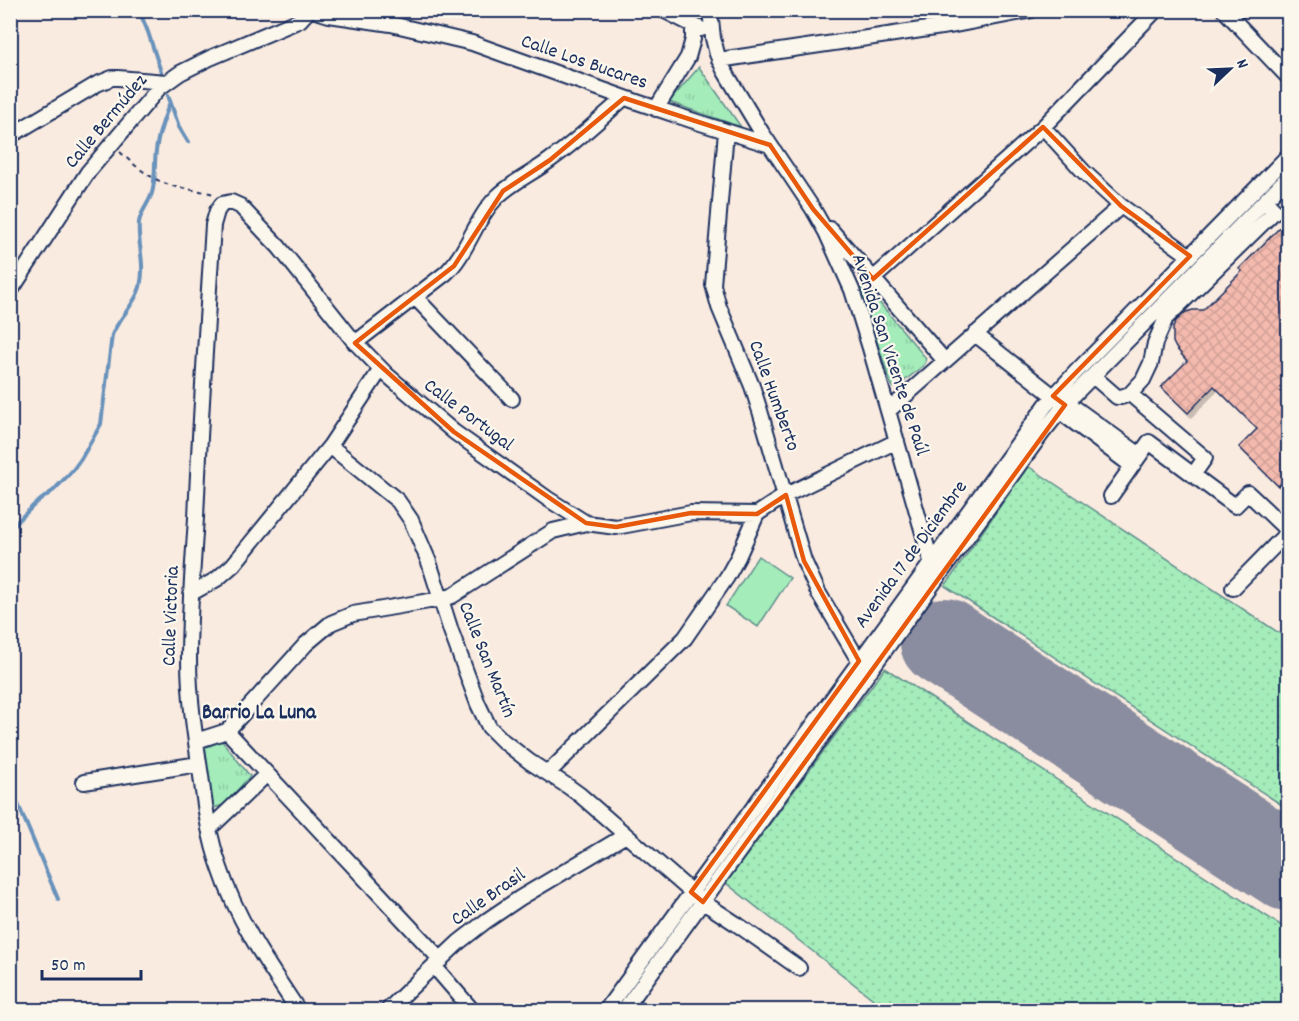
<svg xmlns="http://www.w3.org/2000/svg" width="1299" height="1021" viewBox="0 0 1299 1021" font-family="Dekko,sans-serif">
<defs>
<pattern id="grass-dots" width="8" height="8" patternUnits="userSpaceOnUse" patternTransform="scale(1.5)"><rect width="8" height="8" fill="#a4ecba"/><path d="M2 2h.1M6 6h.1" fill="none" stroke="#8dcba2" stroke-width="1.8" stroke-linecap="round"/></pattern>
<pattern id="park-tufts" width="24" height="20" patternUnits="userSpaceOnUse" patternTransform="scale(1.5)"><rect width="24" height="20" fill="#a4ecba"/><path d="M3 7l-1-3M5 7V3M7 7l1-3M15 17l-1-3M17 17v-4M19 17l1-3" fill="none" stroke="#8dcba2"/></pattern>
<pattern id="building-cross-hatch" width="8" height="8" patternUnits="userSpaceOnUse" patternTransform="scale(1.5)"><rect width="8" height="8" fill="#f4baae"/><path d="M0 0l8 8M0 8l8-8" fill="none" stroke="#d1a098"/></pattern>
</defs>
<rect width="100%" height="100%" fill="#faebe0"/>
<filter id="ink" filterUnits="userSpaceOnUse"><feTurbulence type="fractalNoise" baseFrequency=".0167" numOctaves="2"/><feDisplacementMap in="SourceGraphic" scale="12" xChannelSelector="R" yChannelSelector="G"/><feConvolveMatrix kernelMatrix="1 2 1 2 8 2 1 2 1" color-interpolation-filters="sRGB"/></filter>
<g filter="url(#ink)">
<path fill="url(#grass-dots)" stroke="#608e8c" stroke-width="1.5" d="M 1028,466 L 1288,639 L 1288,809 L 945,586 Z
M 885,668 L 1288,930 L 1288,1010 L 887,1010 L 726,883 Z"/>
<path fill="url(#park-tufts)" stroke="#608e8c" stroke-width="1.5" d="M 699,67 L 741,127 L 669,102 Z
M 863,287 L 866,287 L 868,289 L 925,357 L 926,361 L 924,365 L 897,387 L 893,387 L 891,384 L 861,294 L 860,290 Z
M 222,741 L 250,776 L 224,805 L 213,808 L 212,806 L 204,748 Z"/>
<path fill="#a4ecba" stroke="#608e8c" stroke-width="1.5" d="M 758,556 L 790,578 L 758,627 L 726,606 Z"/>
<path fill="#0003" d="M 1288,220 L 1288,486 L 1282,491 L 1244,453 L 1241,447 L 1258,430 L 1218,391 L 1191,418 L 1166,393 L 1163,387 L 1188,362 L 1177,347 L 1204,312 L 1243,272 L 1241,269 Z"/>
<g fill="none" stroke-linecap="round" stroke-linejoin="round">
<path stroke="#6791bb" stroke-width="4" d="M 139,10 L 148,32 L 161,72
M 168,95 L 179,127 L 188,142
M 10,532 L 17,522 L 35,504 L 54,490 L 73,470 L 81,459 L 101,424 L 112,335 C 119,317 135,305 140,287 C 146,262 137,245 139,222 C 141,211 149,203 152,193 C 156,179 154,165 156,151 C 158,134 164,118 170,102
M 10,785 L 58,899"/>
<path stroke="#8a8d9f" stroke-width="88" d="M 944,642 L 1288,867"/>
</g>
<path fill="url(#building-cross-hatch)" stroke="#1b2f5e" stroke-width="1.5" d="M 1288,219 L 1288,476 L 1278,486 L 1239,447 L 1257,429 L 1214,386 L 1188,413 L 1161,387 L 1187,361 L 1176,348 L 1173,342 L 1173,328 L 1176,321 L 1186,312 L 1193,310 L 1203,310 L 1242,271 L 1239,269 Z"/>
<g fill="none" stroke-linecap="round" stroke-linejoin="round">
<g stroke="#1b2f5e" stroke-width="18">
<path id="minor" d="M 313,10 L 329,15 L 391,24 L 472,43 L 637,102 L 691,120 L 770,145
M 663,10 L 701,29
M 710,10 L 713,38 L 717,54 L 724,70 L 762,133 L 813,209 L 826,232 L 852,290 L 870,348 L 931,561
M 1224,10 L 1288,77
M 719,60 L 955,25 L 1032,10
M 656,109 L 688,57 L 693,39 L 693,25
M 1043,127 L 1083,171 L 1121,206 L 1190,256
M 726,131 L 713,285 L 719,307 L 752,386 L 760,411 L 804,561 L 818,592 L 859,661
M 10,136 L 97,84 L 112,78 L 118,78 L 166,82
M 830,229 L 945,361
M 873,279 L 1043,127 L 1156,10
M 10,292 L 88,172 L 159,88 L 180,73 L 210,58 L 300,20 L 309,10
M 415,297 L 512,399
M 975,334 L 1065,405 L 1075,408 L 1140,455
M 355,343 L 446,273 C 468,252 475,219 497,197 C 512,182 533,173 550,160 C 576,142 600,119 624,98
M 1093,376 L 1117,397 L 1121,397 L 1130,394 L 1143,380 L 1151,363 L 1155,343 L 1166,318 L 1275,211 L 1265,201
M 1130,394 L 1205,458 L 1193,475
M 1065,405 L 1067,417 L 1132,466
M 888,411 L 1121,206
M 330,446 L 398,501 L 411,520 L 429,562 L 451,631 L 478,704 L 489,727 L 503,741 L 530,762 L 569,787 L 580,795 L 703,902 L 738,925 L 799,968
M 1111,496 L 1149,442 L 1235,506 L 1248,493 L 1288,531
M 1233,588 L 1288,532
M 192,593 L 217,579 L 233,565 L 330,446 L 381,369
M 227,731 L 441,960
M 196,741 L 227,731 L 306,644 L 331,623 L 353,614 L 441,599 L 452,596 L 553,531 L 586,523
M 548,773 L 685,638 L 727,577 L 738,557 L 757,514 L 786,495 L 897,441
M 84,782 L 199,764
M 209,829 L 267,774
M 434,966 L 472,1010
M 298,1010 C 268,965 237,920 220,868 C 209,838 205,807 201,776 C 195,737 189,698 189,659 C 189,612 193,565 196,518 C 200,420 207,323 213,225 L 217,211 L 222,204 L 231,202 L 240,206 L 279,247 L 353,340 L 386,374 L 454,432 L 548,499 L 586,523 L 616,527 L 691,513 L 757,514
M 388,1010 L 423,976 L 459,942 L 486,921 L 520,898 L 626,835
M 606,1010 L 1046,405 L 1075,373 L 1288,156
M 624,1010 L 1043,432 L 1068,401 L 1288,177"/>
</g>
<path stroke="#1b2f5e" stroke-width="2" stroke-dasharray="4.5 4.5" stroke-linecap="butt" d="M 120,152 C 137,168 157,184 181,188 C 192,190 203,191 214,194"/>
<use href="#minor" stroke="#fbf7ec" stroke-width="14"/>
</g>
</g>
<path fill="none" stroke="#e8590c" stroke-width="4.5" stroke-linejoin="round" d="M 624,98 L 770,145 L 813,209 L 873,279 L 1043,127 L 1121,206 L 1190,256 L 1053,396 L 1065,405 L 703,902 L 691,892 L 859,661 L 804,561 L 786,495 L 757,514 L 691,513 L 616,527 L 586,523 L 454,432 L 355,343 L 454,266 L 503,191 L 550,160 Z"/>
<g text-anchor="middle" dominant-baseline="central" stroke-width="4.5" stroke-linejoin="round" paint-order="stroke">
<g font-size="20" fill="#1b2f5e" stroke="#fbf7ec">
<text transform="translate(584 63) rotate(19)">Calle Los Bucares</text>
<text transform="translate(107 122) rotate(-50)">Calle Bermúdez</text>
<text transform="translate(889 355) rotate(72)">Avenida San Vicente de Paúl</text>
<text transform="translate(773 396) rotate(70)">Calle Humberto</text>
<text transform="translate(468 416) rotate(37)">Calle Portugal</text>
<text transform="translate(912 555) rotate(-54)">Avenida 17 de Diciembre</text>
<text transform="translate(172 616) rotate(-88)">Calle Victoria</text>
<text transform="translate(486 660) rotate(68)">Calle San Martín</text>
<text transform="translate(489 898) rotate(-35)">Calle Brasil</text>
</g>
<g font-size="21" font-weight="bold" fill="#1b2f5e" stroke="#fbf7ec">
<text x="259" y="714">Barrio La Luna</text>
</g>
</g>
<rect width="1299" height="1021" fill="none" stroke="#fbf7ec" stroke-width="36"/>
<rect x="18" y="18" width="1263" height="985" fill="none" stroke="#1b2f5e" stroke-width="2" filter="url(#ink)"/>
<g transform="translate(1230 69) rotate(67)" stroke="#fbf7ec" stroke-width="4.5" paint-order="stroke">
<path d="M0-4.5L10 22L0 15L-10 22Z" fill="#1b2f5e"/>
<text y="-9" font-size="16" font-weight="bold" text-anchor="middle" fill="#1b2f5e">N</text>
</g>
<path d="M42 970v9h99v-9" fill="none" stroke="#1b2f5e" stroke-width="3"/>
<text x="51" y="970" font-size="18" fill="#1b2f5e" stroke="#fbf7ec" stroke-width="4.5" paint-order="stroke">50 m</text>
</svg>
